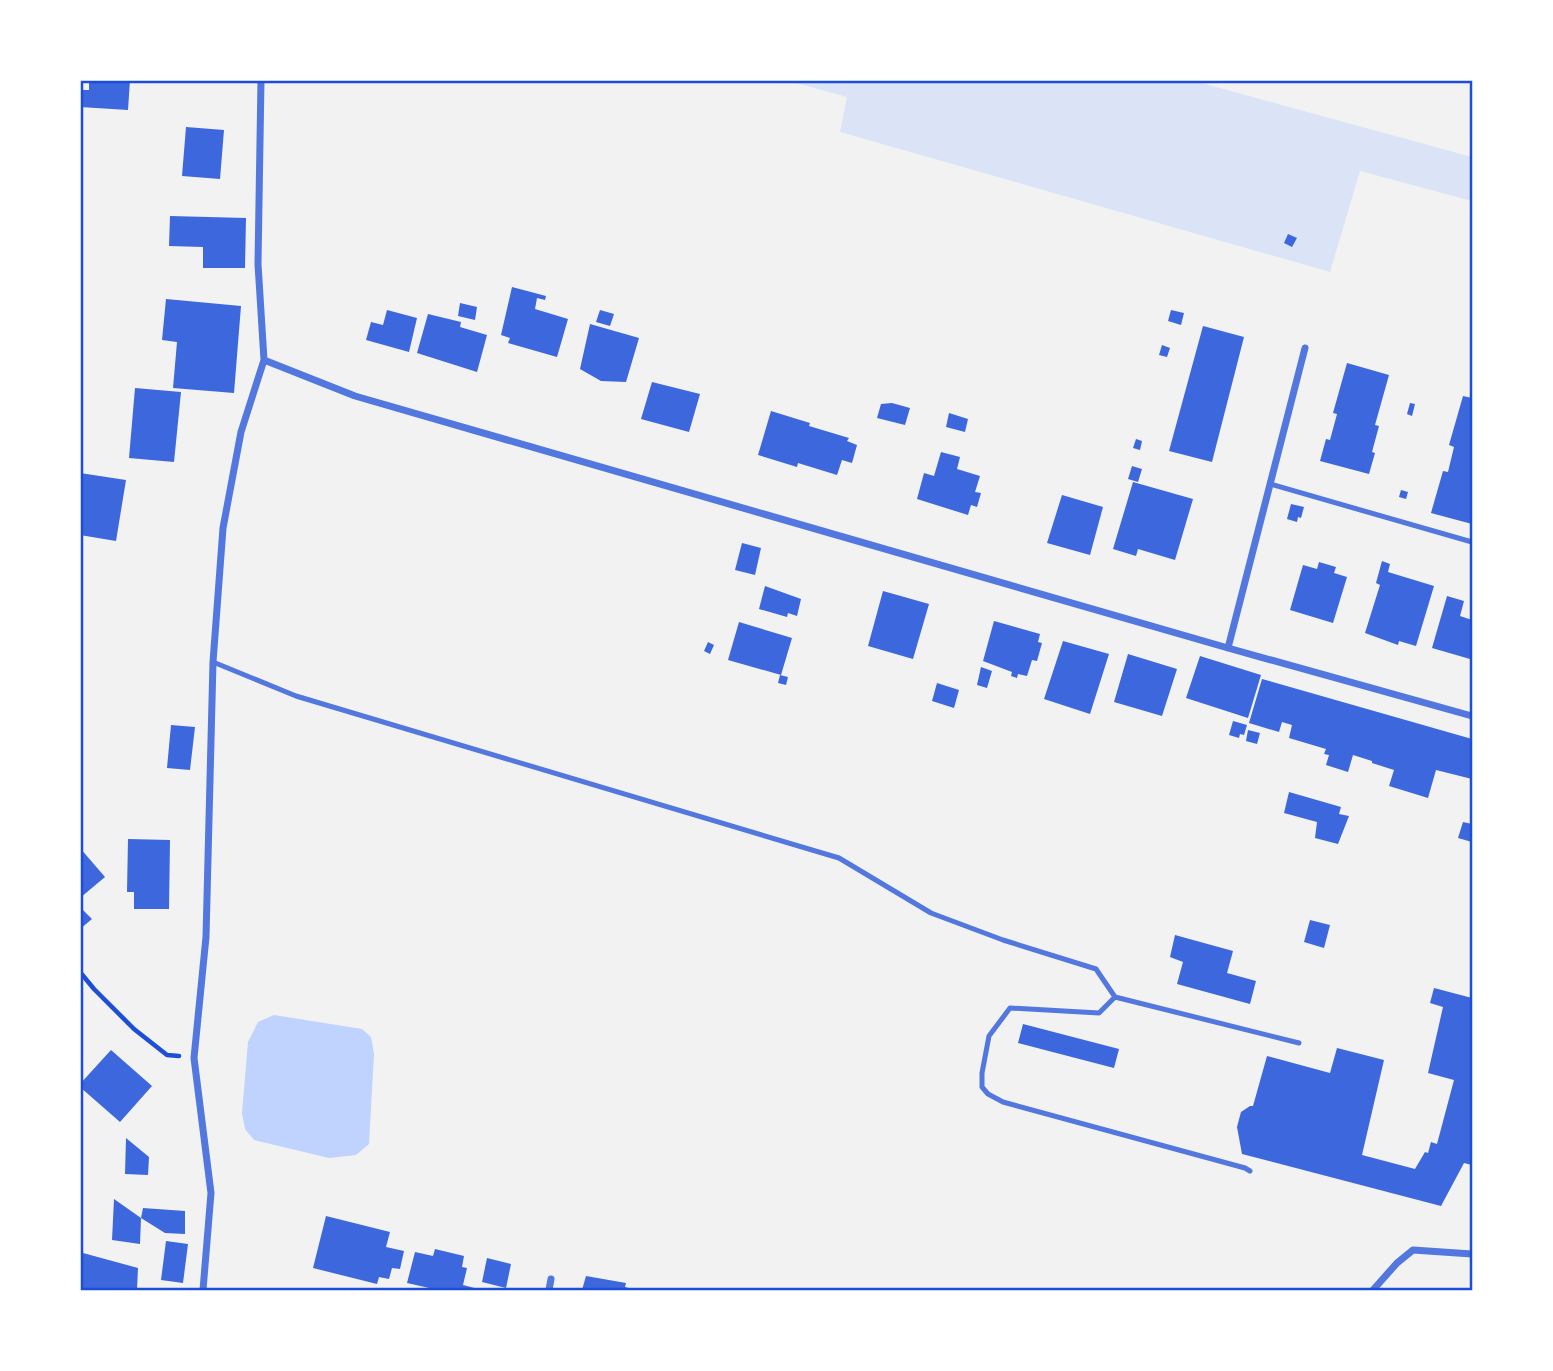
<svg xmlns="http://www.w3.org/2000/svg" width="1553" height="1371" viewBox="0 0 1553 1371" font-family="'Archivo Narrow',sans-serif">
<rect width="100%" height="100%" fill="#f2f2f2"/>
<path fill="#dbe4f7" d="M 789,81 L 1194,81 L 1472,157 L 1472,201 L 1360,171 L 1330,272 L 840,132 L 847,97 Z"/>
<path fill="#bfd3fe" d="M 274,1015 L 362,1029 L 371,1037 L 374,1054 L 369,1144 L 356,1155 L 329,1158 L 254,1140 L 245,1129 L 242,1113 L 248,1042 L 258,1022 Z"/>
<path fill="#3d67dc" d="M 89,80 L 130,80 L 128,110 L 80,107 L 80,90 L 89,90 Z
M 186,127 L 224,130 L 220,179 L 182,176 Z
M 170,216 L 246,218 L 245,268 L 203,268 L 203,247 L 169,246 Z
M 1288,234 L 1297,238 L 1292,247 L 1284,243 Z
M 512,287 L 546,296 L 545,300 L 537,298 L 535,309 L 568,319 L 557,357 L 508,343 L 510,338 L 501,335 Z
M 166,299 L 241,306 L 234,393 L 173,388 L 177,342 L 162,340 Z
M 460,303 L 477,307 L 475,320 L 458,316 Z
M 387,310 L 417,318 L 409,352 L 366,340 L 371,322 L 383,325 Z
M 600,310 L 614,314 L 610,326 L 596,322 Z
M 1171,310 L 1184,313 L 1181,325 L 1168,321 Z
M 428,314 L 461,322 L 460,327 L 487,335 L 477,372 L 417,353 Z
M 590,324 L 639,338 L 626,382 L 601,381 L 580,369 Z
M 1203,326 L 1244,337 L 1212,462 L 1169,451 Z
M 1162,345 L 1170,348 L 1167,357 L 1159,355 Z
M 1347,363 L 1389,375 L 1375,425 L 1379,426 L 1372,452 L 1375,453 L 1369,474 L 1320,461 L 1326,439 L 1330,440 L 1337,414 L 1333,413 Z
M 652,382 L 700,394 L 689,432 L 641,419 Z
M 135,388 L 181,392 L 174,462 L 129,458 Z
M 1463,396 L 1472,398 L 1472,524 L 1431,513 L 1443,471 L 1448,472 L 1454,447 L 1449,445 Z
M 892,403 L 910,408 L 905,425 L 877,418 L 881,404 Z
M 1410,403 L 1415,404 L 1412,416 L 1407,414 Z
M 771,411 L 810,423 L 809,426 L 849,438 L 847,441 L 857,445 L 852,463 L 842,460 L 837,475 L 798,463 L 797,467 L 758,455 Z
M 949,413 L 968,419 L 965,432 L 946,427 Z
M 1136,439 L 1142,441 L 1140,450 L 1133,448 Z
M 941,452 L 960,457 L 957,469 L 980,476 L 975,492 L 981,493 L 977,507 L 971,505 L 968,515 L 917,499 L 924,473 L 934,476 Z
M 1132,466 L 1142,469 L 1138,482 L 1128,479 Z
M 80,473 L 126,480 L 116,541 L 80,535 Z
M 1133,482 L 1193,499 L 1175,560 L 1138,549 L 1136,556 L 1113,549 Z
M 1401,490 L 1408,492 L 1406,499 L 1399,497 Z
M 1062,495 L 1103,507 L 1090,555 L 1047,543 Z
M 1291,504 L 1304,507 L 1301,518 L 1298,517 L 1297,522 L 1287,519 Z
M 742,543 L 761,548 L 755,575 L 735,570 Z
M 1382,561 L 1390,564 L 1388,572 L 1434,586 L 1416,646 L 1399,641 L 1398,645 L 1365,633 L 1380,585 L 1376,583 Z
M 1319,562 L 1336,567 L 1334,573 L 1347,577 L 1333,623 L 1290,610 L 1303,565 L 1317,569 Z
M 765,586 L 801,599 L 797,616 L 788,613 L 787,617 L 759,609 Z
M 883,591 L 929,604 L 913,659 L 868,646 Z
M 1447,596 L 1464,601 L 1460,616 L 1472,620 L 1472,652 L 1470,659 L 1432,648 Z
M 994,621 L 1040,634 L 1038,642 L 1042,643 L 1037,661 L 1032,660 L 1027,676 L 1018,674 L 1017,678 L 1011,676 L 1012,672 L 983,661 Z
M 739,622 L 792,638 L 781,675 L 728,660 Z
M 1063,641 L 1109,654 L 1090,714 L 1044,699 Z
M 708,642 L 714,645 L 710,654 L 704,651 Z
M 1128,654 L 1177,669 L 1162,716 L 1114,702 Z
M 1200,656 L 1261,675 L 1248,718 L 1186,698 Z
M 981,667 L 992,671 L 987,688 L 977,685 Z
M 780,675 L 788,677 L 786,685 L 778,683 Z
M 1262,679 L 1472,739 L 1472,779 L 1436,770 L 1428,798 L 1389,786 L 1394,770 L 1372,763 L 1372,761 L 1353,755 L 1348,772 L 1326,765 L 1329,755 L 1324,754 L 1326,749 L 1289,738 L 1292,725 L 1282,722 L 1279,732 L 1249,723 Z
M 937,683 L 959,690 L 954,708 L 932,701 Z
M 1233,721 L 1247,725 L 1244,735 L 1240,734 L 1239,738 L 1229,735 Z
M 171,725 L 195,727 L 190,770 L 167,768 Z
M 1248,730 L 1260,733 L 1257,744 L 1246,741 Z
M 1289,792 L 1341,807 L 1339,814 L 1349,816 L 1338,844 L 1315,838 L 1317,822 L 1284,813 Z
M 1463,822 L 1472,824 L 1472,842 L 1458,838 Z
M 128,839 L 170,840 L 169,909 L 134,909 L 134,892 L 127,892 Z
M 80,848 L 105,877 L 80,898 Z
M 80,907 L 92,919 L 80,929 Z
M 1310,920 L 1330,925 L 1324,948 L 1304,942 Z
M 1175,935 L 1233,951 L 1227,973 L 1256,981 L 1250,1004 L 1177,984 L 1183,962 L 1170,957 Z
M 1434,988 L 1472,998 L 1472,1165 L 1464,1163 L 1441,1206 L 1242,1154 L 1237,1127 L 1241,1112 L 1250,1106 L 1253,1106 L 1267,1056 L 1330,1073 L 1337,1048 L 1384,1060 L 1362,1155 L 1415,1169 L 1425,1152 L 1428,1153 L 1431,1142 L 1437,1144 L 1454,1080 L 1428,1073 L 1443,1007 L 1430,1003 Z
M 1023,1024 L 1119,1049 L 1114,1068 L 1018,1043 Z
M 111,1050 L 152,1086 L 120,1122 L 80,1087 L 80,1084 Z
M 126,1138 L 149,1157 L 148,1175 L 125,1174 Z
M 114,1199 L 141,1218 L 143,1208 L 185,1211 L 185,1234 L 165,1233 L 141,1218 L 140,1244 L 112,1240 Z
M 326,1216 L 390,1232 L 386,1247 L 404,1251 L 400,1269 L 392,1268 L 389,1279 L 379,1277 L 377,1284 L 313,1268 Z
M 166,1241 L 188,1244 L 183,1283 L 161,1280 Z
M 435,1249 L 464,1256 L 462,1267 L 467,1268 L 463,1285 L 482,1290 L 438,1290 L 407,1283 L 415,1252 L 433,1256 Z
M 83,1253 L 138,1268 L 137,1290 L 80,1290 L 80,1260 Z
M 487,1258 L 511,1264 L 506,1288 L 482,1282 Z
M 586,1276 L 626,1283 L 625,1287 L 636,1290 L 582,1290 Z"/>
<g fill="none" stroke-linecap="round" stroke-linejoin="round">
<path stroke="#1d4ed8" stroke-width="4.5" d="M 80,972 L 94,989 L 134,1029 L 167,1055 L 179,1056"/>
<path stroke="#5277de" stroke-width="5" d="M 1270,484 L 1472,542
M 213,662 L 296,696 L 839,858 L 931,913 L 1003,940 L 1096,969 L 1115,997 L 1299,1043
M 1115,997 L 1099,1013 L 1010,1008 L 989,1036 L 982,1073 L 982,1087 L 988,1094 L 1003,1102 L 1245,1168 L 1250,1171"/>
<path stroke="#5277de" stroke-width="7" d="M 264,360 L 355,396 L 1228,648 L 1472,716
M 1228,648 L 1305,348
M 203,1290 L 211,1193 L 194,1058 L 206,937 L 213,662 L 223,528 L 241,432 L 264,360 L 258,264 L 261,80
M 549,1290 L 551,1279
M 1373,1290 L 1397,1263 L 1413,1250 L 1472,1254"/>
</g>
<rect width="1553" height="1371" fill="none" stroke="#ffffff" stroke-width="164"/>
<rect x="82" y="82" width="1389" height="1207" fill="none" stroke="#1d4ed8" stroke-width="2.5"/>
</svg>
